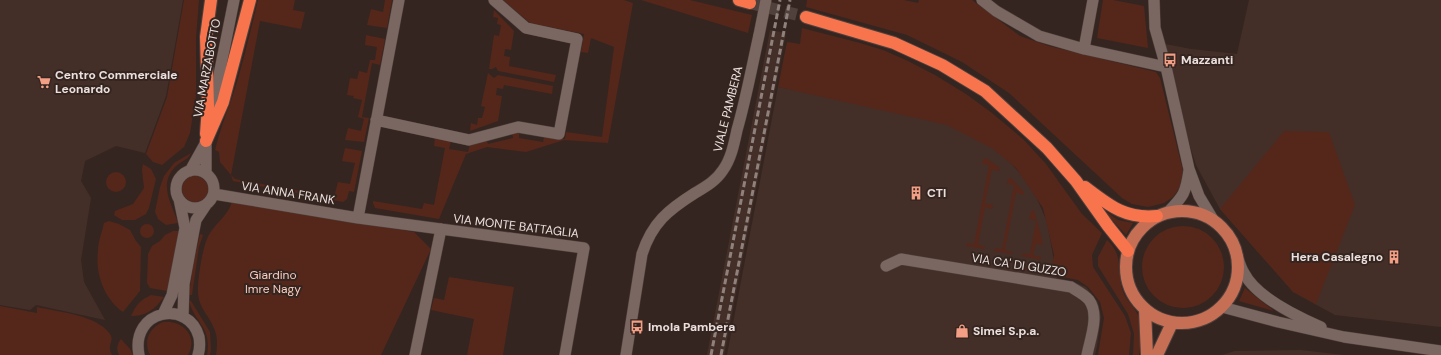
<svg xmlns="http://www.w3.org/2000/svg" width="1441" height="355" viewBox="0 0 1441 355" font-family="'DM Sans',sans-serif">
<rect width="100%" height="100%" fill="#352520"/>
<path fill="#442f28" d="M 0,0 L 183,0 L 166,96 L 145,153 L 116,146 L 85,161 L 81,181 L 91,198 L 81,260 L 84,282 L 105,320 L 36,305 L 30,310 L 0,305 Z
M 1249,0 L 1441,0 L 1441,327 L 1335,315 L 1293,292 L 1220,209 L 1196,165 L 1174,95 L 1160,43 L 1191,49 L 1237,54 Z
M 770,30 L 786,33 L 724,355 L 707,355 Z
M 778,87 L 948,116 L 1003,155 L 1031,185 L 1047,222 L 1057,278 L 1074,282 L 1086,287 L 1098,302 L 1101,317 L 1097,346 L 1095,355 L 727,355 Z
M 1300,350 L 1344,355 L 1222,355 L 1235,351 Z"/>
<path fill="#54271a" d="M 184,0 L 199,0 L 196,39 L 196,96 L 190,133 L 184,147 L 162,165 L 153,162 L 146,154 L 167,97 Z
M 258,0 L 295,0 L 293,10 L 305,12 L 301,29 L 260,21 L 231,175 L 235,179 L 334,197 L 338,182 L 350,184 L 355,163 L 342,161 L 345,148 L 362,151 L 354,192 L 349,191 L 347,199 L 343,202 L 233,181 L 231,175 L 220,162 L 219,152 L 215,150 C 219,133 225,117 231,101 C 242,68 250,34 258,0 Z
M 385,0 L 392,0 L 387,28 L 367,25 L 371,9 L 383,12 Z
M 503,0 L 624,0 L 633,3 L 608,143 L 564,140 L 526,152 L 487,147 L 466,154 L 439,219 L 375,208 L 373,203 L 373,201 L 422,209 L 424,203 L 434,205 L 445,148 L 434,146 L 435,138 L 451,141 L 449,149 L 468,152 L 470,144 L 486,139 L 488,144 L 513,138 L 512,132 L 519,132 L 519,138 L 543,142 L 544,137 L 565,139 L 566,132 L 602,137 L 614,47 L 591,38 L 588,53 L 581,52 L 584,34 L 530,23 Z
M 641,0 L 690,0 L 752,15 L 748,33 Z
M 807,0 L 904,0 L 918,3 L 919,0 L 972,0 L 1020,36 L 1049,46 L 1156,72 L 1160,78 L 1183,171 L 1180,187 L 1173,197 L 1164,203 L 1148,207 L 1132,204 L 1122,198 L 1009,93 L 962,62 L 907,35 L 806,7 Z
M 1103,0 L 1113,0 L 1144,6 L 1148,48 L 1097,38 Z
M 494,10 L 514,31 L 511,50 L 505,49 L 504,56 L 510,57 L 509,66 L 556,75 L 554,82 L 498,71 L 496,67 L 492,69 L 489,69 L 494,35 L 499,36 L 501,25 L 497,24 L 498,18 L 493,17 Z
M 802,28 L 860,43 L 883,50 L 908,61 L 935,75 L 966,94 L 992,113 L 1023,139 L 1046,164 L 1082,214 L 1102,233 L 1092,255 L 1093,267 L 1125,316 L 1131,333 L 1129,355 L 1098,355 L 1104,318 L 1100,302 L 1088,287 L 1078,280 L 1020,269 L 1024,266 L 1051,270 L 1054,255 L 1043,208 L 1016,168 L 993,149 L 947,125 L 778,87 L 787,42 L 800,44 Z
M 366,35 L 385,39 L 380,65 L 372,63 L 362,117 L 369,118 L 364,142 L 345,140 L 348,128 L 361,131 L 364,119 L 358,117 L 362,100 L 353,98 L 354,96 L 347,95 L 350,78 L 357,79 L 359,71 L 367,73 L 370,60 L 375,60 L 377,47 L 365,45 Z
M 488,73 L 494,78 L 498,75 L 553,86 L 552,94 L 504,85 L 503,89 L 497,88 L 496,95 L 502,96 L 498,121 L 470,131 L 471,123 L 477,125 L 478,118 L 482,118 L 485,107 L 481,106 Z
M 1284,131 L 1329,132 L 1355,205 L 1316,304 L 1293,292 L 1220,209 Z
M 191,153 C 188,160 181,161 175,167 C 158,185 172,204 178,223 L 166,225 L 158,219 L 155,212 L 160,187 L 164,176 L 174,163 Z
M 986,158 L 999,167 L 1000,171 L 992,170 L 985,203 L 993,205 L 992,209 L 985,207 L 978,245 L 985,246 L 984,249 L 966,246 L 967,243 L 974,244 L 989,165 L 982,164 L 983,159 Z
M 143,164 L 151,169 L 156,179 L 149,208 L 146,214 L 135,220 L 122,220 L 114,215 L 115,211 L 133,204 L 144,188 L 142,170 Z
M106 182a10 10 0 1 1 20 0a10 10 0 1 1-20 0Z
M182 189a13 13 0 1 1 26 0a13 13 0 1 1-26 0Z
M 1011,178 L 1024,192 L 1024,195 L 1016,193 L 1005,250 L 1013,252 L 1012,254 L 994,251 L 995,248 L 1002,249 L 1014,185 L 1007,184 L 1008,179 Z
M 232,201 L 414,232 L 431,249 L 381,355 L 216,355 C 217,348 218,338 215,331 C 210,315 197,308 198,289 C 198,276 203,243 210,233 C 217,222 230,213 232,201 Z
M 1100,207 L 1118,220 L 1133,223 L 1126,235 Z
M 1034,210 L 1040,231 L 1043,245 L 1036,244 L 1033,255 L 1041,257 L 1041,260 L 1022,256 L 1023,253 L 1030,254 L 1036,221 L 1029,219 L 1031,211 Z
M 109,221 L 119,224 L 130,230 L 136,241 L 141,247 L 140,291 L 123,312 C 104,299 95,273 98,251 C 98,242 102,232 104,223 Z
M140 231a7 7 0 1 1 14 0a7 7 0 1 1-14 0Z
M1142 267a41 41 0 1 1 82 0a41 41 0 1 1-82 0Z
M 173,231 L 180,231 L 167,291 L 150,288 L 147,283 L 148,254 L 152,246 L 160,241 L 165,235 Z
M 200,234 L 203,235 L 199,247 L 192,295 L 189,295 L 193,266 Z
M 1107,240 C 1125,257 1116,271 1123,292 C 1127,302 1138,310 1140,321 C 1143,332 1140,344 1139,355 L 1133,355 L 1134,334 L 1128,314 L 1098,266 L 1098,257 Z
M 449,277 L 514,287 L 503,355 L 467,355 L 474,319 L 431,310 L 434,298 L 444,300 Z
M 1245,288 L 1274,311 L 1239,301 Z
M 151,295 L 164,297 C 155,309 147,316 131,316 C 136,305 140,300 151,295 Z
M 189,301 L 191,301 L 210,332 L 211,349 L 210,355 L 207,355 C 212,326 195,324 189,301 Z
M 0,306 L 37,313 L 37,307 C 59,312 97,315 110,334 C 114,340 109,343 110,349 C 110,351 111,353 112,355 L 0,355 Z
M 163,322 C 182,320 199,336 188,355 L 150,355 C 143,341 149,328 163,322 Z
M 121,339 L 130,349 L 133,355 L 119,355 C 116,349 117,344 121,339 Z"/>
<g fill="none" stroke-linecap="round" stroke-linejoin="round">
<path stroke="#50413c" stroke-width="12" stroke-dasharray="12 6" stroke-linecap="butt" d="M 750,3 L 806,17"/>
<g stroke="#4e403d" stroke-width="12">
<path id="minor" d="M 982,0 L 996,11 L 1039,36 L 1084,49 L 1166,67
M 1154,0 L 1155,28 L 1166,67 L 1189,169 L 1199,196 L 1214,221
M 1084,49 L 1093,0
M 211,115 L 234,0
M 376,120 L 469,140 L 518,127 L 559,134 L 577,39 L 526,28 L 494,0
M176 189a19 19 0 1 1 38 0a19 19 0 1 1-38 0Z
M 190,171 L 205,144
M 206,173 L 206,141 L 208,132
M 214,194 L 358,218 L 584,248 L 565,355
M 1168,212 C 1184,196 1186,192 1189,170
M 358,218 L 399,0
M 1233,244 C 1237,253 1239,265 1244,273 C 1256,297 1298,317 1321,327
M 886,266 L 901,259 L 1071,287 C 1077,291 1084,294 1089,300 C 1100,315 1090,339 1087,355
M 1222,307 L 1278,322 L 1344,337 L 1441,351
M 163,314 L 172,295 L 185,228 L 179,199
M 183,317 L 184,284 L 194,230 L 196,220 L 206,205
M 139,355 C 130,309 189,299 199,337 C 200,343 200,349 198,355
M 415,355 L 441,229
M 626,355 L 642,254 C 652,223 668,210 695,193 C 705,187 716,181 723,170 C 731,159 734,144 737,130 C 746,99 752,66 759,35"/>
</g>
<g stroke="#4e403d" stroke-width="14">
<path id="major" d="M1126 267a56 56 0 1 1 112 0a56 56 0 1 1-112 0Z
M 1145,310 L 1147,355
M 1157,355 L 1172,323"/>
</g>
<g stroke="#4e403d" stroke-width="14">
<path id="highway" d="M 739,0 L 750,3
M 806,17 L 894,43 L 942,65 L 985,91 L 1047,148 L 1076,181 L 1108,226 L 1128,251
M 206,134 L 208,106 L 206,37 L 211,0
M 206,141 L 223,102 L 250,0
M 1085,187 C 1110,206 1125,219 1157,216"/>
</g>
<use href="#minor" stroke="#7a6761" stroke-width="11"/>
<use href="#major" stroke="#c66f54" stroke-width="12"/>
<use href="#highway" stroke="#f8744c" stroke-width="12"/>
<path stroke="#8f827e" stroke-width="3" stroke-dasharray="6 3" stroke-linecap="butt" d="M 711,355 L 780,0
M 721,355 L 790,0"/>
<g stroke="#4e403d" stroke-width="12" stroke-linecap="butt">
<path id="minor-bridge" d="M 759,35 L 766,0"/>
</g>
<use href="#minor-bridge" stroke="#7a6761" stroke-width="11"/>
</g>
<defs>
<g id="bus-bare" transform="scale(1.08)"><path d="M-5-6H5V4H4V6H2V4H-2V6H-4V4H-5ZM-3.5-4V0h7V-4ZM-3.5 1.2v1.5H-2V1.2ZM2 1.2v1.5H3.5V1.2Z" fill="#f39f85" stroke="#352520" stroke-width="2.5" paint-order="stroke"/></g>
<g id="supermarket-bare" transform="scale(1.08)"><path d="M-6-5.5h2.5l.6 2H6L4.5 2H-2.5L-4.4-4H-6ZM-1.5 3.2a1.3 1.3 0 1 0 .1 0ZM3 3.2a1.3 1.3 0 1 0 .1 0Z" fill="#f39f85" stroke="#352520" stroke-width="2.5" paint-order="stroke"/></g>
<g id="building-bare" transform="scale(1.08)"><path d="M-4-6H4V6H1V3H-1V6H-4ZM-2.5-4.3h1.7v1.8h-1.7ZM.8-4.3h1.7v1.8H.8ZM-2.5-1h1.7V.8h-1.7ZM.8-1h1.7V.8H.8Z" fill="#f39f85" stroke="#352520" stroke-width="2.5" paint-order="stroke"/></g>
<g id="shop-bare" transform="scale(1.08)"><path d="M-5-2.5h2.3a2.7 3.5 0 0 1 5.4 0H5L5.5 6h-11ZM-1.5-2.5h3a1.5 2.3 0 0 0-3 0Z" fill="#f39f85" stroke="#352520" stroke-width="2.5" paint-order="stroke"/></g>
</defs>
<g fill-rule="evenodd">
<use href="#bus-bare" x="1170" y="60"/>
<use href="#supermarket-bare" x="44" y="82"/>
<use href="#building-bare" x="916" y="193"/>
<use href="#building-bare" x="1394" y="257"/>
<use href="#bus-bare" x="637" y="327"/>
<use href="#shop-bare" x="962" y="331"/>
</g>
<g text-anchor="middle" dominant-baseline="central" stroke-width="4" stroke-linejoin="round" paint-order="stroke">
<g font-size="12" font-weight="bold" fill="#ebe0dd" stroke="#352520" text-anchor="start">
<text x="1181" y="60">Mazzanti</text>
<text x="55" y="75">Centro Commerciale<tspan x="55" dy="14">Leonardo</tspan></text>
<text x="927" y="193">CTI</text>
<text x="1383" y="257" text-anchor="end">Hera Casalegno</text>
<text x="648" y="327">Imola Pambera</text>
<text x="973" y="331">Simei S.p.a.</text>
</g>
<g font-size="12" fill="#ebe0dd" stroke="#352520">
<text transform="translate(207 68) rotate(-79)">VIA MARZABOTTO</text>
<text transform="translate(728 109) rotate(-76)">VIALE PAMBERA</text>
<text transform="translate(288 193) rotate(9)">VIA ANNA FRANK</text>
<text transform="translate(516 226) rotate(7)">VIA MONTE BATTAGLIA</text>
<text transform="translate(1019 265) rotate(9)">VIA CA' DI GUZZO</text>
</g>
<g font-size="12" fill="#f9cdbf" stroke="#352520">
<text x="273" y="275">Giardino<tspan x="273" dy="14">Imre Nagy</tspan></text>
</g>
</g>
</svg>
